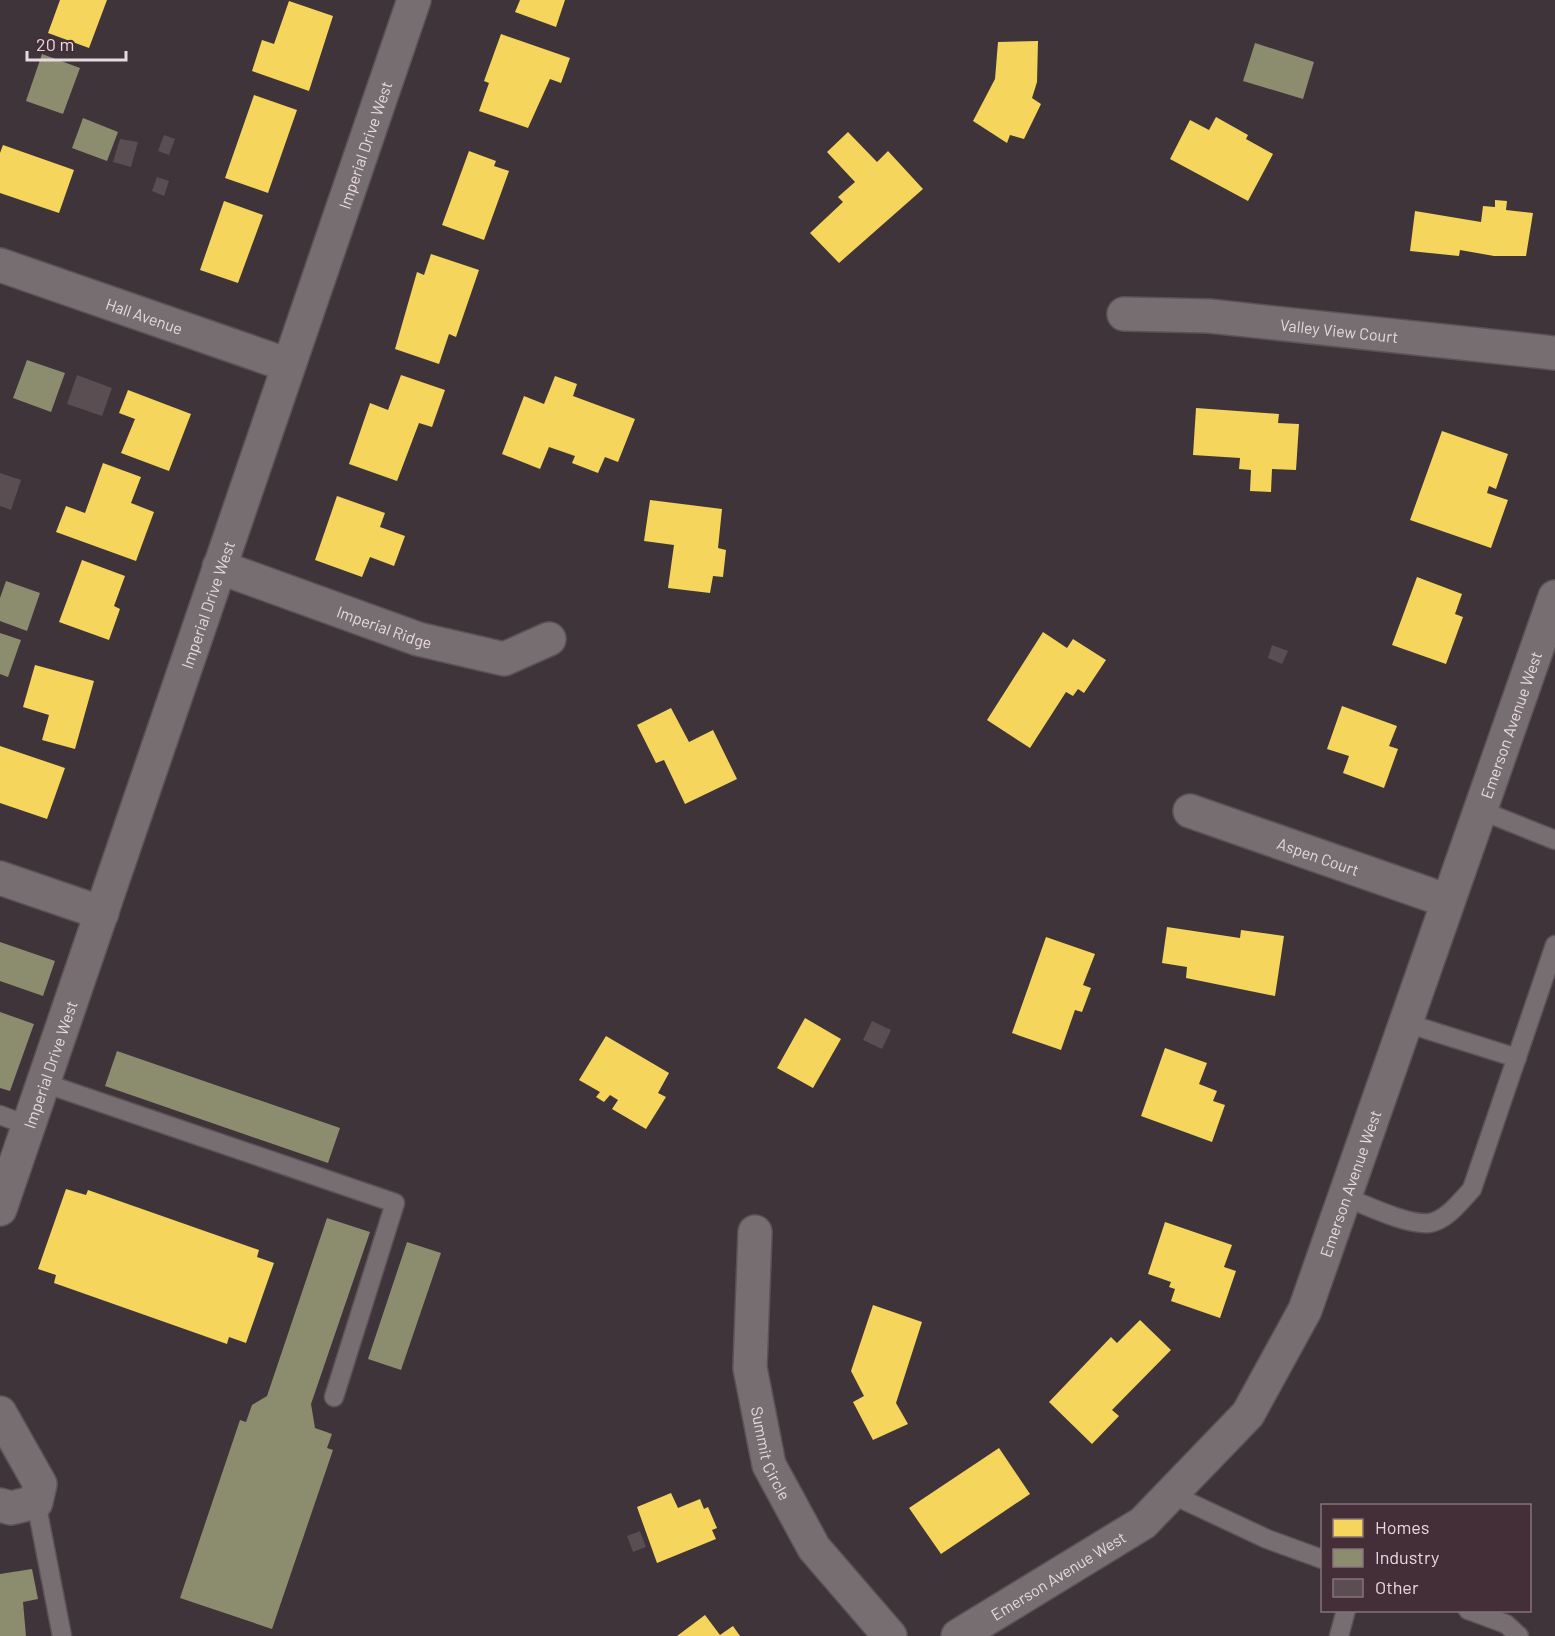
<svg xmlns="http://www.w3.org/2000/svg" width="1555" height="1636" viewBox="0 0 1555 1636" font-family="Barlow,sans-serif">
<rect width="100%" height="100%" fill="#3f3439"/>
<path fill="#f6d55c" d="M 60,0 L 107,0 L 89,48 L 48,33 Z
M 520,0 L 565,0 L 556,27 L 515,12 Z
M 289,1 L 333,16 L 309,91 L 252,71 L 262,40 L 274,44 Z
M 501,34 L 570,58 L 561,83 L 550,79 L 528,128 L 479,111 L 489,83 L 484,81 Z
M 1038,41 L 1037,82 L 1032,98 L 1041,104 L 1024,139 L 1010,135 L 1007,143 L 973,121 L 995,79 L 998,42 Z
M 254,95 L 297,110 L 268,193 L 225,178 Z
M 1216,117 L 1248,135 L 1246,139 L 1273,154 L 1248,201 L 1170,159 L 1190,120 L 1209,130 Z
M 848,132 L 877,162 L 888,151 L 923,189 L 839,263 L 810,233 L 843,202 L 838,197 L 855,182 L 827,152 Z
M 3,145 L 74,170 L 59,213 L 0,193 L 0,153 Z
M 469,151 L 496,161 L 494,166 L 509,171 L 484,240 L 442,225 Z
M 1495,200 L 1507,201 L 1506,210 L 1533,213 L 1526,256 L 1494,256 L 1460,250 L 1459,256 L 1410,251 L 1415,211 L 1481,222 L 1483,206 L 1495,207 Z
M 224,201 L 263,215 L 238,283 L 200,270 Z
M 431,254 L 479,270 L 456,337 L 449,334 L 439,364 L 395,349 L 417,272 L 424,275 Z
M 401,375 L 445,390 L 432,427 L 419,423 L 397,481 L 349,464 L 370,403 L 388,410 Z
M 555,376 L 577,384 L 573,396 L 635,419 L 618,462 L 605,457 L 598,473 L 572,463 L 575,456 L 549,447 L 540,469 L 502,454 L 524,396 L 544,404 Z
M 128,390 L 191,414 L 169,471 L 121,453 L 135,419 L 119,413 Z
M 1196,408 L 1279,414 L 1278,423 L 1299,424 L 1296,470 L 1272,469 L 1271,492 L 1250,491 L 1251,470 L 1239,469 L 1240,458 L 1193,455 Z
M 1442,431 L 1508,454 L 1496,489 L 1489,486 L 1487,493 L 1508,500 L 1491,548 L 1410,520 Z
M 103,463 L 141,477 L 131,503 L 154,512 L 136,561 L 56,532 L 66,506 L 85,513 Z
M 337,496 L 385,513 L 380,527 L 405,536 L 394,566 L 370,557 L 362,577 L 315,560 Z
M 650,500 L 722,509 L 718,548 L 726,550 L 723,577 L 713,576 L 710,593 L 668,588 L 674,545 L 644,541 Z
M 82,560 L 125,576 L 114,606 L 120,609 L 109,640 L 59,622 Z
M 1417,577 L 1462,594 L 1455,614 L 1463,617 L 1446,664 L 1392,645 Z
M 1043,632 L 1067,648 L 1073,639 L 1106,660 L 1084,693 L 1078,689 L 1073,696 L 1066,692 L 1030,748 L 987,720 Z
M 35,665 L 94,681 L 75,749 L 42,740 L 49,715 L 23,707 Z
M 1342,706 L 1397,726 L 1389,746 L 1398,749 L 1384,788 L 1343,773 L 1349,756 L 1327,749 Z
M 671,708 L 689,742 L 713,730 L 737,779 L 685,804 L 664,760 L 656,763 L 637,725 Z
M 0,746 L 65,768 L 47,819 L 0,803 Z
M 1167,927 L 1240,938 L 1241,930 L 1284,936 L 1275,996 L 1186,978 L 1187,967 L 1162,963 Z
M 1046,937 L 1095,954 L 1083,985 L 1091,988 L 1082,1012 L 1075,1010 L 1061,1050 L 1012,1033 Z
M 805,1018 L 841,1039 L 813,1088 L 777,1068 Z
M 606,1036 L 669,1073 L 658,1093 L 666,1097 L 646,1129 L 612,1109 L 618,1100 L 610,1095 L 604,1102 L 596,1097 L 600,1092 L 579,1080 Z
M 1165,1048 L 1207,1063 L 1199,1084 L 1217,1091 L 1213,1101 L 1225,1105 L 1212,1142 L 1141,1116 Z
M 66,1189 L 86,1195 L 88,1190 L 259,1250 L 257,1257 L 274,1263 L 246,1343 L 229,1337 L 227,1344 L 54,1283 L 56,1275 L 38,1269 Z
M 1165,1222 L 1232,1245 L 1224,1267 L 1236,1271 L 1220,1318 L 1171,1301 L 1175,1289 L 1169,1287 L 1171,1282 L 1148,1274 Z
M 873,1305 L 922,1322 L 896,1403 L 908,1424 L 873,1440 L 853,1402 L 864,1396 L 851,1371 Z
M 1140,1320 L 1171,1350 L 1112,1410 L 1119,1416 L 1092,1444 L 1049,1402 L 1111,1337 L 1117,1343 Z
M 999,1448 L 1030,1494 L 941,1554 L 909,1508 Z
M 671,1493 L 678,1508 L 700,1499 L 704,1509 L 708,1507 L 717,1528 L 712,1530 L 716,1539 L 657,1563 L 637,1507 Z
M 705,1615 L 720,1635 L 733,1626 L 740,1636 L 677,1636 Z"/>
<path fill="#8c8c6e" d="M 1255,43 L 1314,62 L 1303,99 L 1243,81 Z
M 42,54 L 80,68 L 63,114 L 26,101 Z
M 83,118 L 118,132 L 107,161 L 72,148 Z
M 27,360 L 65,373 L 51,412 L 13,398 Z
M 6,581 L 40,593 L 27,631 L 0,621 L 0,598 Z
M 0,633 L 21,640 L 8,677 L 0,674 Z
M 0,942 L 55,961 L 43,996 L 0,981 Z
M 0,1012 L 34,1024 L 10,1091 L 0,1088 Z
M 117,1051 L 340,1128 L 328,1163 L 105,1086 Z
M 327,1218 L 370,1232 L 311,1404 L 315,1428 L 332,1434 L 327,1448 L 333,1450 L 272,1629 L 180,1598 L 240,1420 L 246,1422 L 252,1405 L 267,1396 Z
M 407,1242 L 441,1253 L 401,1370 L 368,1359 Z
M 32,1569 L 38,1599 L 23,1602 L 26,1636 L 0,1636 L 0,1574 Z"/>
<path fill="#5b4e53" d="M 164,135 L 175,139 L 169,155 L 158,151 Z
M 120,139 L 138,142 L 131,167 L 113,162 Z
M 157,177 L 169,181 L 164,196 L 152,191 Z
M 77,375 L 112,388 L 102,416 L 67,404 Z
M 0,473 L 21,480 L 11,510 L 0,506 Z
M 1272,645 L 1288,651 L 1282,664 L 1268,658 Z
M 872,1021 L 891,1030 L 882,1049 L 863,1040 Z
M 640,1531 L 646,1547 L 633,1552 L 627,1536 Z"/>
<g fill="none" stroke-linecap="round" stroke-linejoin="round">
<g stroke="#5c5256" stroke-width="21">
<path id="lane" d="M 1480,810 L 1555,840
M 1406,1023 L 1517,1058
M 44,1083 L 395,1203 L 334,1397
M 0,1115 L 29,1126
M 1345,1197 C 1366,1205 1406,1225 1429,1223 C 1446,1221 1461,1201 1472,1189 L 1555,945
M 1171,1494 L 1267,1539 L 1322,1559
M 36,1502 L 62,1636
M 1468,1610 L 1506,1624 L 1519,1636
M 1339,1636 L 1346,1610"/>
</g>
<g stroke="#5c5256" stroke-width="36">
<g id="street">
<path id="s1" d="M 0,265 L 288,365"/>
<path id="s2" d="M 1124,314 L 1209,316 L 1555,353"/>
<path id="s3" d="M 219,567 L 418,639 L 504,659 L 549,639"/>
<path id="s4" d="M 1190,811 L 1448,901"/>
<path d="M 0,878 L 102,913"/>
<path id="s5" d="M 0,1209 L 414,0"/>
<path id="s6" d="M 755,1232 L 750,1368 L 769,1465 L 814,1548 L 890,1636"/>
<path d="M 0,1413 L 40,1484 L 36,1502 L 11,1508 L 0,1505"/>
</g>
</g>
<g stroke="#5c5256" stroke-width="36">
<g id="secondary">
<path id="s7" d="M 958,1636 L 1143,1523 L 1248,1414 L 1305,1310 L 1555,597"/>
</g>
</g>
<use href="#lane" stroke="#776e72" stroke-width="18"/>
<use href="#street" stroke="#776e72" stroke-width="33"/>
<use href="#secondary" stroke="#776e72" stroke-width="33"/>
</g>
<g text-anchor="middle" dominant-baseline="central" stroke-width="6" stroke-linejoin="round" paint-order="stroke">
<g font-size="16" fill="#e7d9de" stroke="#442f38">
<text stroke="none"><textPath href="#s5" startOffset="1125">Imperial Drive West</textPath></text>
<text stroke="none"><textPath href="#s1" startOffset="153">Hall Avenue</textPath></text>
<text stroke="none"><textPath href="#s2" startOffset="216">Valley View Court</textPath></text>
<text stroke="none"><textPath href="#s5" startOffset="639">Imperial Drive West</textPath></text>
<text stroke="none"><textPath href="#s3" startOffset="176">Imperial Ridge</textPath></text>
<text stroke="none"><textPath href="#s7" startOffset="1107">Emerson Avenue West</textPath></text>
<text stroke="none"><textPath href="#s4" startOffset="136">Aspen Court</textPath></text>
<text stroke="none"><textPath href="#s5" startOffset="153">Imperial Drive West</textPath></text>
<text stroke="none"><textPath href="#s7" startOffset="621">Emerson Avenue West</textPath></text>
<text stroke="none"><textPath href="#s6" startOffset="224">Summit Circle</textPath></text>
<text stroke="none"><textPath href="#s7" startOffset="117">Emerson Avenue West</textPath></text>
</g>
</g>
<rect x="1321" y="1504" width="210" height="108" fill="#442f38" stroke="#85737a" stroke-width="1.5"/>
<rect x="1333" y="1519" width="30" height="18" fill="#f6d55c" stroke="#85737a" stroke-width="1.5"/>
<text x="1375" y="1534" font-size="18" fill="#e7d9de">Homes</text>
<rect x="1333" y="1549" width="30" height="18" fill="#8c8c6e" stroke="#85737a" stroke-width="1.5"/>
<text x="1375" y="1564" font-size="18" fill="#e7d9de">Industry</text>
<rect x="1333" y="1579" width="30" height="18" fill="#5b4e53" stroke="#85737a" stroke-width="1.5"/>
<text x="1375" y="1594" font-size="18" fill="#e7d9de">Other</text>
<path d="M27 51v9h99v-9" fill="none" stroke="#e7d9de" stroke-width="3"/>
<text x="36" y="51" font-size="18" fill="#e7d9de" stroke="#442f38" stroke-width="4.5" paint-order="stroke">20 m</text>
</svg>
